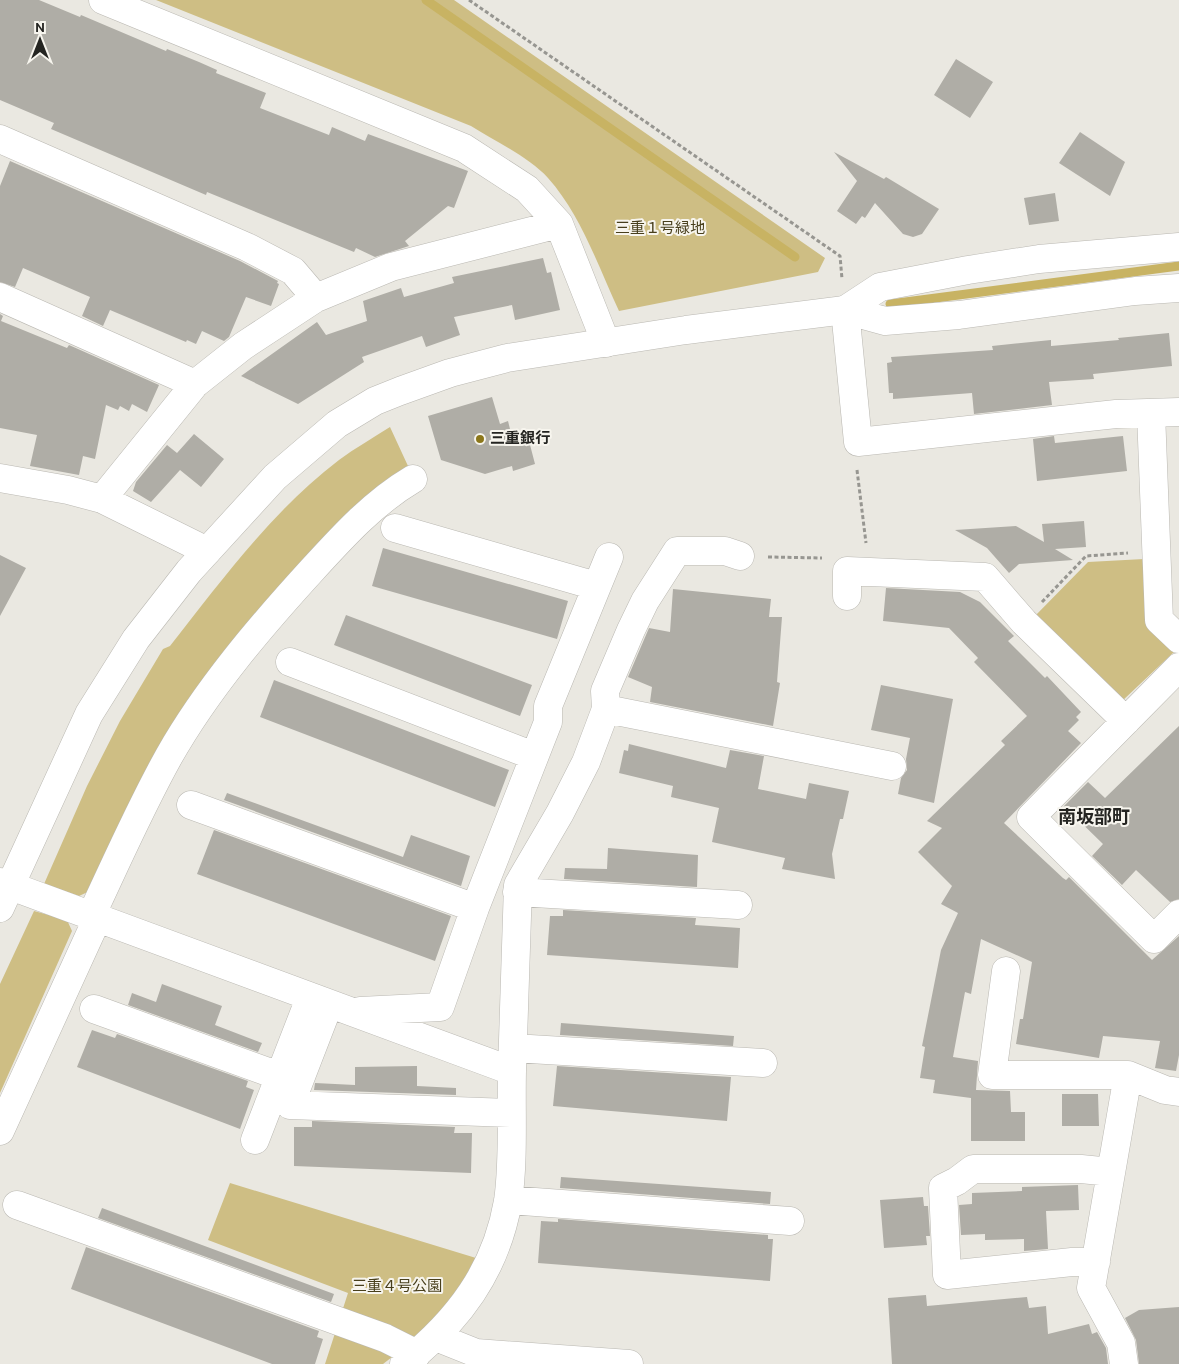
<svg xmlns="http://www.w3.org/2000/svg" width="1179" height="1364" viewBox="0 0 1179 1364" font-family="Overpass,'Noto Sans JP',sans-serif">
<rect width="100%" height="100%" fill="#eae8e1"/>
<path fill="#cebe84" d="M 156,0 L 454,0 L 825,258 L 818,272 L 619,311 C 598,266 581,215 548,178 C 530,158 495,141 471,126 Z
M 390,427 L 408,466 L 384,482 L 335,528 L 92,890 L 79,896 L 44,884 L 87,786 L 120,721 L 163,649 L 170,646 C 221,581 272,511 339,460 C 355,448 373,438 390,427 Z
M 1144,559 L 1148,627 L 1174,652 L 1121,702 L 1034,617 L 1088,562 Z
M 34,911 L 67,920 L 72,931 L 0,1093 L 0,984 Z
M 230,1183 L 476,1258 L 461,1288 L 418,1337 L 383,1364 L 325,1364 L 348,1293 L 208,1240 Z"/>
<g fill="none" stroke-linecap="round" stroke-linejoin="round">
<path stroke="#c8b363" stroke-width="9" d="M 426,0 L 795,257
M 890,304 L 1179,266"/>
</g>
<path fill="#afada6" d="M 0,0 L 39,0 L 80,17 L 81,15 L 166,51 L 167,49 L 199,62 L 217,70 L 216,73 L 266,93 L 260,108 L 329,135 L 332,127 L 365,141 L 368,134 L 468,171 L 454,208 L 448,206 L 405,241 L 409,246 L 375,257 L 356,248 L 354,252 L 207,192 L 206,195 L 51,129 L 54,123 L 0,100 Z
M 956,59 L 993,82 L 970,118 L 934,95 Z
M 1080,132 L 1125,162 L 1110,196 L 1059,163 Z
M 834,152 L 884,179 L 886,177 L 939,209 L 922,234 L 913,237 L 903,234 L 875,203 L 865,218 L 862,216 L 856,224 L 837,211 L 857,181 Z
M 10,161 L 240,261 L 278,281 L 277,283 L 279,284 L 271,306 L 246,297 L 229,337 L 224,341 L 202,331 L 196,344 L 187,340 L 186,342 L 110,310 L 103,326 L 82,316 L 90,297 L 23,268 L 15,287 L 0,282 L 0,186 Z
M 1055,193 L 1059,221 L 1029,225 L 1024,198 Z
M 543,258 L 547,273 L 551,272 L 560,310 L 515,320 L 512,305 L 454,317 L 460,335 L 426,347 L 422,336 L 362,357 L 364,362 L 298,404 L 241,376 L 317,322 L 326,335 L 367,321 L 363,301 L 401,288 L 404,297 L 454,283 L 452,277 Z
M 0,314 L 3,316 L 1,321 L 67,348 L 69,345 L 159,385 L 147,412 L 132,404 L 129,411 L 120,406 L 118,410 L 106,405 L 95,459 L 83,456 L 79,475 L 30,466 L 37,435 L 0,428 Z
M 1169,333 L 1172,366 L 1093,374 L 1094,379 L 1049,382 L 1052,405 L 974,414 L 972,393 L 893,399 L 893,393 L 889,393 L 887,363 L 892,362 L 891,357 L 993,350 L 992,346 L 1051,340 L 1051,346 L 1119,340 L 1118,338 Z
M 492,397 L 500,424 L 508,421 L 513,441 L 518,439 L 519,443 L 529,441 L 535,464 L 513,471 L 512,466 L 485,474 L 441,460 L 428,416 Z
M 194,434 L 224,459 L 201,487 L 180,470 L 151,502 L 133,491 L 136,482 L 167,445 L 177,453 Z
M 1054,436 L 1055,443 L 1123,436 L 1127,471 L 1037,481 L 1033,439 Z
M 1084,521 L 1086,547 L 1055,549 L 1073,560 L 1019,564 L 1009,573 L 987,548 L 955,530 L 1016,526 L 1044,542 L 1042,524 Z
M 383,548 L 568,601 L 557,639 L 372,586 Z
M 0,555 L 26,568 L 0,616 Z
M 886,588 L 960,592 L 980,602 L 1014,636 L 1008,641 L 1045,678 L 1047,676 L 1081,712 L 1076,717 L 1079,720 L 1068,731 L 1081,743 L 1004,823 L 1063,878 L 1066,880 L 1069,877 L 1152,960 L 1179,936 L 1179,1055 L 1176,1071 L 1155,1068 L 1160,1041 L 1103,1036 L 1099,1058 L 1016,1044 L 1020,1019 L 1023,1019 L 1032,962 L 981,939 L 971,994 L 965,992 L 953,1057 L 978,1061 L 976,1090 L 1010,1091 L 1011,1112 L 1025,1112 L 1025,1141 L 971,1141 L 971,1098 L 933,1093 L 935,1080 L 920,1078 L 925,1047 L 922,1046 L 941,950 L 958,913 L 941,904 L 952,886 L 918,852 L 942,828 L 927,821 L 1005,745 L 1001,741 L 1027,716 L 974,662 L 978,658 L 949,628 L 883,621 Z
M 673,589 L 771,599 L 769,617 L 782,617 L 777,682 L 780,683 L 773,726 L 650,702 L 652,687 L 628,677 L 649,628 L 670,632 Z
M 346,615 L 532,685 L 520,716 L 334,645 Z
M 274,680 L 509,770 L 495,807 L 260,717 Z
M 881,685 L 953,699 L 934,803 L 898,794 L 901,778 L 907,770 L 906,759 L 910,738 L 871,730 Z
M 1179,726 L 1179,899 L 1170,902 L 1136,870 L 1122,885 L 1092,856 L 1103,844 L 1064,806 L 1088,782 L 1105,798 Z
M 629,744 L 726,768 L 730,750 L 764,756 L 758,789 L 806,799 L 809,783 L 849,791 L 843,819 L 840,819 L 832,854 L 835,879 L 782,869 L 785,858 L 712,842 L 719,808 L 671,797 L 673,786 L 619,773 L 624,750 L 628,751 Z
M 227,793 L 403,857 L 411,835 L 470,856 L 461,886 L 224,800 Z
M 214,830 L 451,916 L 435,961 L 197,874 Z
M 608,848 L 698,855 L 697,887 L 564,879 L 565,868 L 607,869 Z
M 563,910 L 696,918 L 695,925 L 740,928 L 738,968 L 547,955 L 550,916 L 563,916 Z
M 162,984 L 222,1006 L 215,1025 L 262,1043 L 258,1052 L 128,1005 L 132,993 L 156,1002 Z
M 561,1023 L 734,1036 L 733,1046 L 560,1035 Z
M 92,1030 L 115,1038 L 117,1034 L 248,1081 L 246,1087 L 254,1090 L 240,1129 L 77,1067 Z
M 417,1066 L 417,1086 L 456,1088 L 456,1095 L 314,1090 L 315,1083 L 355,1085 L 355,1067 Z
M 557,1066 L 731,1077 L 727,1121 L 553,1106 Z
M 1062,1094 L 1098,1094 L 1099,1126 L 1062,1126 Z
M 312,1121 L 455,1127 L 454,1133 L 472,1133 L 471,1173 L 294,1166 L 294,1127 L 312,1127 Z
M 561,1177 L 771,1192 L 770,1204 L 560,1188 Z
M 1078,1185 L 1079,1210 L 1046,1211 L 1048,1249 L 1024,1251 L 1024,1239 L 985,1240 L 985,1234 L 961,1235 L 959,1205 L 972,1204 L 972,1193 L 1022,1191 L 1022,1187 Z
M 923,1197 L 924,1206 L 928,1206 L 930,1236 L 926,1236 L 927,1245 L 884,1248 L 880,1200 Z
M 102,1208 L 334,1294 L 331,1302 L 98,1218 Z
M 558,1219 L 768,1235 L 768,1239 L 773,1239 L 770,1281 L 538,1263 L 541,1221 L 558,1222 Z
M 86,1247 L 319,1331 L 317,1337 L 323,1339 L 315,1364 L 272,1364 L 71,1289 Z
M 926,1295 L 927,1306 L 1027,1297 L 1029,1308 L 1046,1306 L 1048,1334 L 1089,1324 L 1092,1334 L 1097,1332 L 1106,1348 L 1108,1364 L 892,1364 L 888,1298 Z
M 1179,1307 L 1179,1364 L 1139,1364 L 1136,1340 L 1125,1318 L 1139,1310 Z"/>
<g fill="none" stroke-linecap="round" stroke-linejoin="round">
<g stroke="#bab8b2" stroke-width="29">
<path id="street" d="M 103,0 L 464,148 L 527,189 L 559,224 L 606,343
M 0,139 L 247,247 L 293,271 L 316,298
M 0,297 L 195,384
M 845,310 L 858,442 L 1116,414 L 1179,412
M 845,310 L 880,287 L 968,270 L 1039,259 L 1179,247
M 845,310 L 885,321 L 959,315 L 1135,291 L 1179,288
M 1151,413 L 1159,620 L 1179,639
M 0,478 L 68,490 L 102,499 L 207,551
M 102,499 L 195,384 L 243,346 L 316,298 L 391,267 L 559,224
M 395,528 L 596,586
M 847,596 L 847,571 L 985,577 L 1024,622 L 1126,721
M 290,662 L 534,756
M 1179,667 L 1031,817 L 1154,939 L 1179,914
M 606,709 L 892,766
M 191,805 L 475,908
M 0,882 L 512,1071 C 511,1112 514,1161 508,1201 C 496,1271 458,1321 404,1364
M 517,892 L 738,905
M 91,916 C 116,863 140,808 169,756 C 207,689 260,627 312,570 C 343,536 374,502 413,479
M 1006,971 L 992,1075 L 1128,1075
M 329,1004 L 290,1105 L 511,1113
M 94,1009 L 279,1076
M 360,1011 L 440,1007 L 475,908 L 548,722 L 548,706 L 609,557
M 513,1048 L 763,1063
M 512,1071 L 518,885 L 560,813 L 586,762 L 606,709 L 605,691 L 631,630 L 645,601 L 677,551 L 725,551 L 740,556
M 0,1131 L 97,919
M 255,1140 L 310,998
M 508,1200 L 790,1221
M 17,1205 L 385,1338 L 417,1354
M 1096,1262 L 1072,1262 L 947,1275 L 943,1188 L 957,1181 L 973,1169 L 1081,1169 L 1111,1172
M 436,1337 L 476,1353 L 629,1364
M 1124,1364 L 1121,1343 L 1091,1288 L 1128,1075 L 1165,1090 L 1179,1092"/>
</g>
<g stroke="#bab8b2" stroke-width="29">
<path id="secondary" d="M 0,908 L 89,714 L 136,639 L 189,571 L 275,477 L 337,424 L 375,401 L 400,391 L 450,373 L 507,358 L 686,330 L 845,310"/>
</g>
<path stroke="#979691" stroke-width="3" stroke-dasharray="4 2.5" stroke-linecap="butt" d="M 469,0 L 840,256 L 842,279
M 857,470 L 866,543
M 768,557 L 822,558
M 1042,602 L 1086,556 L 1128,553"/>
<use href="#street" stroke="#fff" stroke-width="28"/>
<use href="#secondary" stroke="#fff" stroke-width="28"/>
</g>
<circle fill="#8c771b" stroke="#f7f5ee" stroke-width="2" cx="480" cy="439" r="5"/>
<g text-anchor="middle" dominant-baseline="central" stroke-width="4" stroke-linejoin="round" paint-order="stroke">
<g font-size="15" fill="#483f1c" stroke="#f7f5ee">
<text x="660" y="229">三重１号緑地</text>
<text x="397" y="1287">三重４号公園</text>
</g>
<g font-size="15" font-weight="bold" fill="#242421" stroke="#f7f5ee" text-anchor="start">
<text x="490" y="439">三重銀行</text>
</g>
<g font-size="18" font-weight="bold" fill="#242421" stroke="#f7f5ee">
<text x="1094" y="818">南坂部町</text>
</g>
</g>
<g transform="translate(40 40)" stroke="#f7f5ee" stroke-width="4" paint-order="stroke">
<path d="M0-4L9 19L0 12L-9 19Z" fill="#242421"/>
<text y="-8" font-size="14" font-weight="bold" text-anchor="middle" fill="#242421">N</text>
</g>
</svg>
